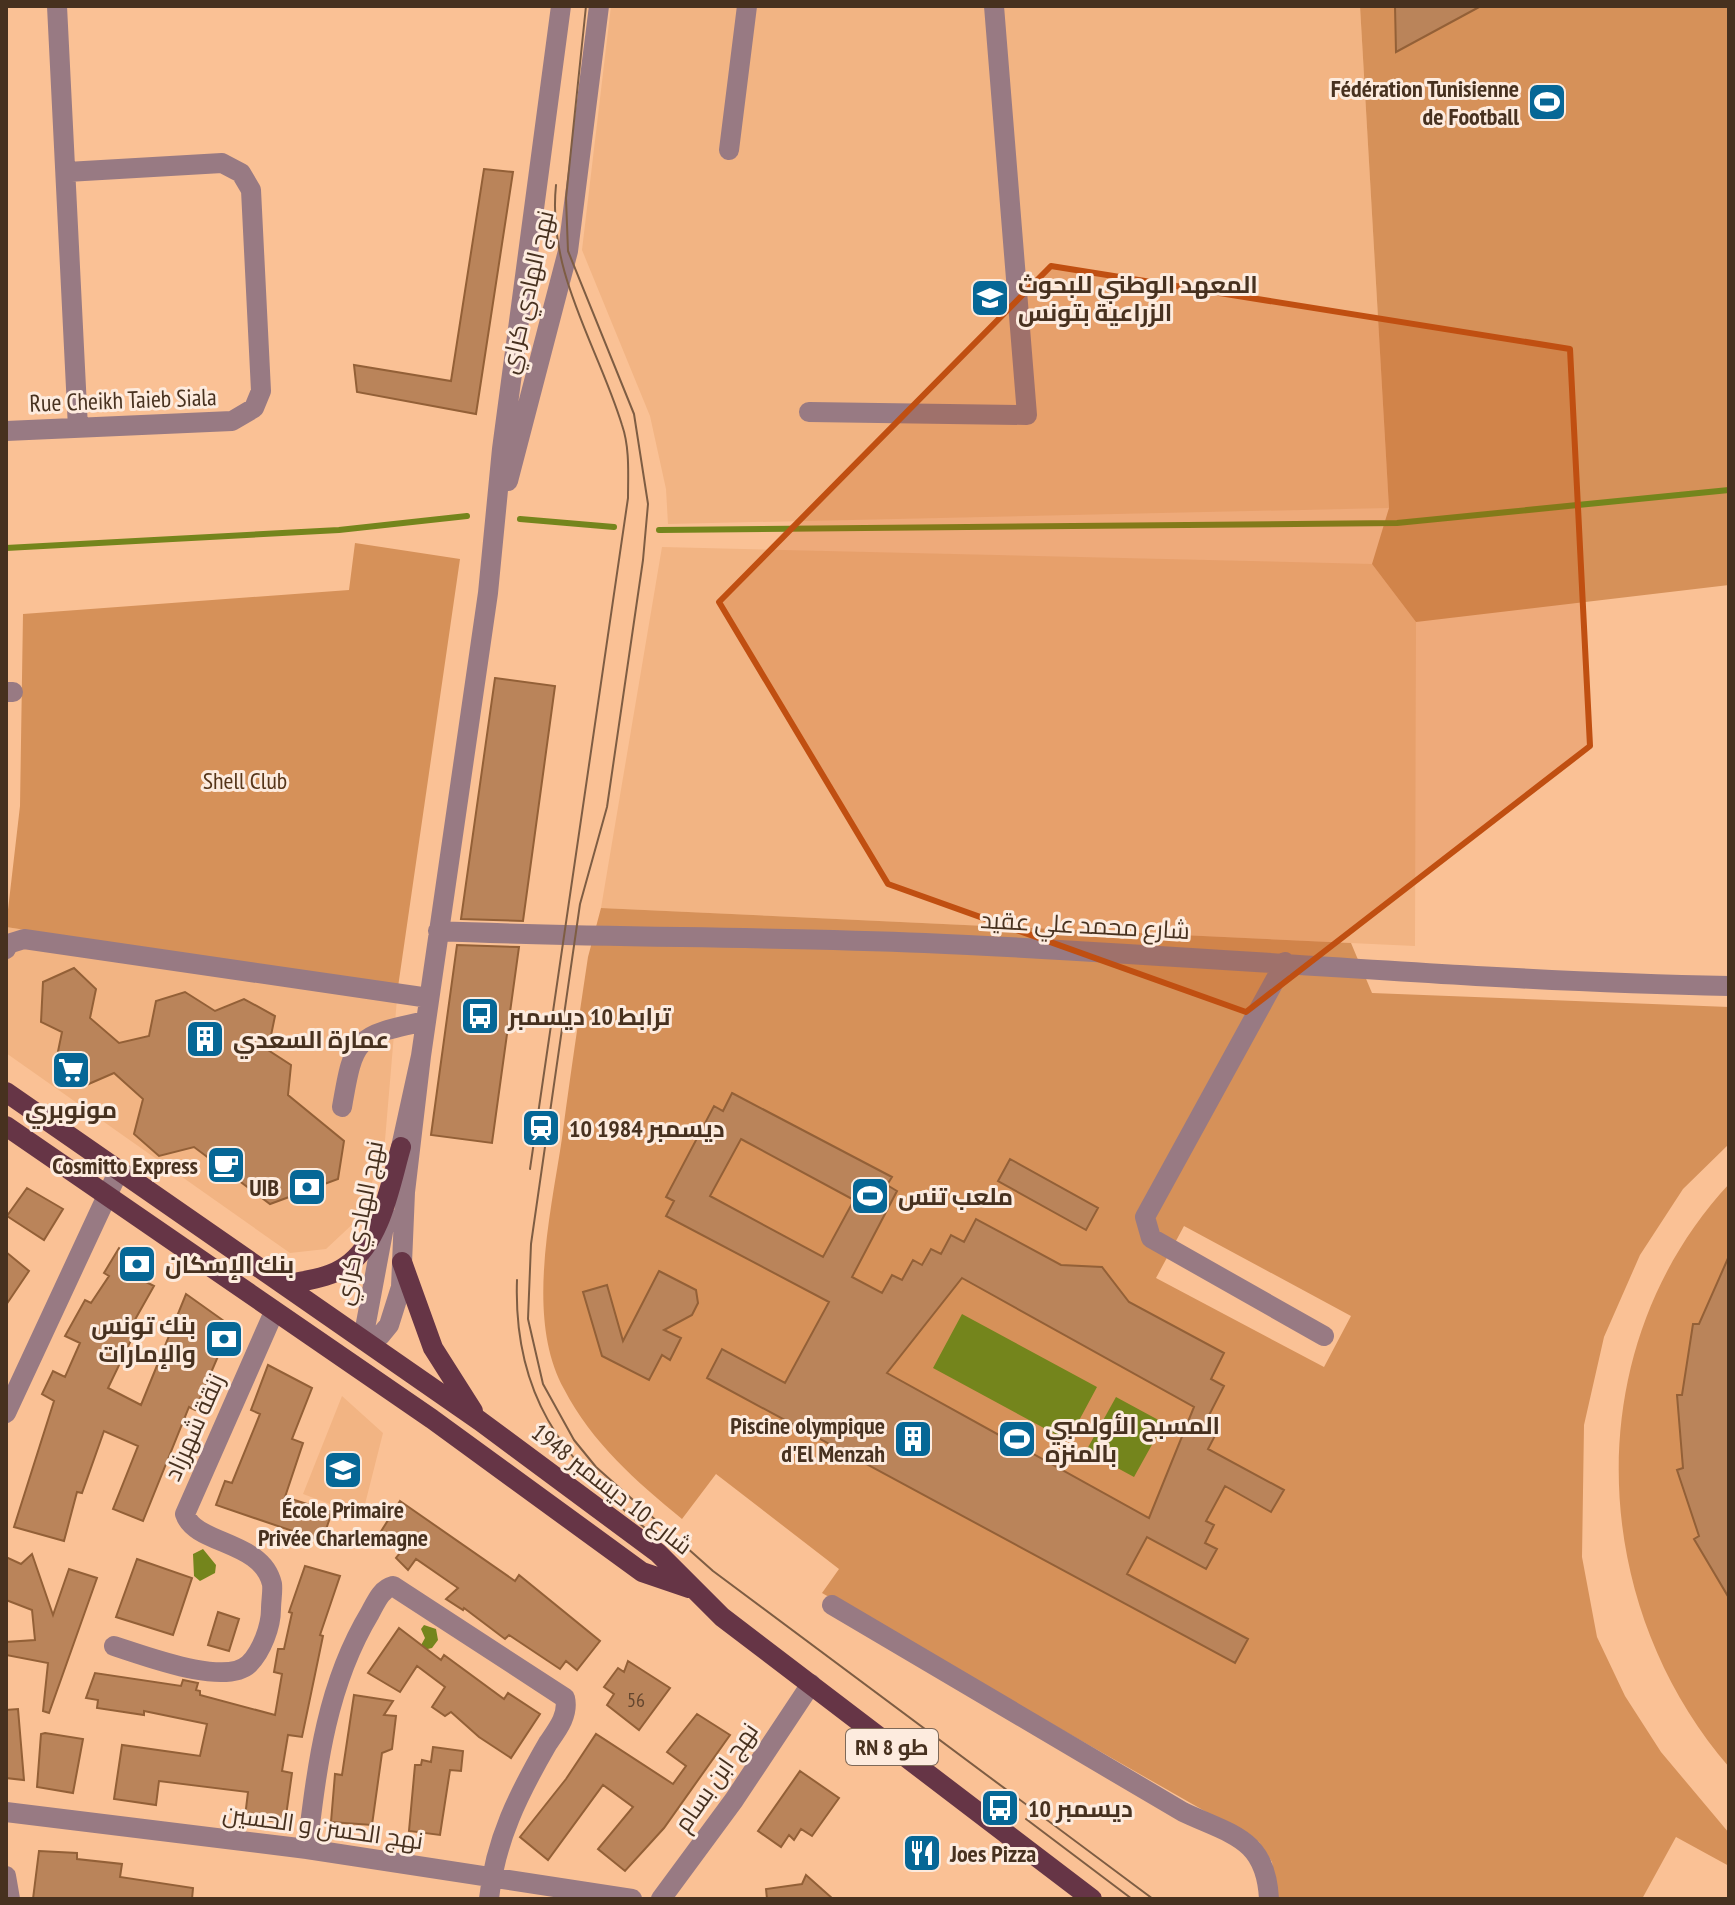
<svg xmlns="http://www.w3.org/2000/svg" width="1735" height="1905" viewBox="0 0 1735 1905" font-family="'PT Sans Narrow',Cairo,sans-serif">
<rect width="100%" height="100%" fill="#fac195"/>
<path fill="#f2b483" d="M 611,6 L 1360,6 L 1389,508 L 668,524 L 666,489 L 650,416 L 582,250 Z
M 662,547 L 1372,564 L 1416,622 L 1415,946 L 601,908 Z
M 6,927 L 398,987 L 384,1152 L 357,1220 L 326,1249 L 290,1253 L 6,1053 Z
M 342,1396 L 383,1433 L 362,1516 L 303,1494 Z"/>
<path fill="#d69159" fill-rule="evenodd" d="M 1360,6 L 1729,6 L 1729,585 L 1416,622 L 1372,564 L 1389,508 Z
M 355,543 L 460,559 L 398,987 L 6,927 L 20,806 L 23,614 L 349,590 Z
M 601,908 L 1351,943 L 1372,993 L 1729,1007 L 1729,1144 L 1683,1189 L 1640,1255 L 1604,1337 L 1584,1425 L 1582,1557 L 1597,1637 L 1625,1696 L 1661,1752 L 1729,1833 L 1729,1866 L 1676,1837 L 1642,1899 L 1277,1899 L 1272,1862 L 1259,1842 L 822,1593 L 839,1569 L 716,1474 L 682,1519 C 636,1481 592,1443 564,1389 C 525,1319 551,1213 562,1138 C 570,1077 579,1017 588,957 ZM 1184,1226 L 1351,1316 L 1324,1367 L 1156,1278 Z
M 1729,1184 L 1729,1767 C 1587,1602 1577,1348 1729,1184 Z"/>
<path fill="#74851c" d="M 962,1314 L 1097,1387 L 1068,1441 L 933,1368 Z
M 1116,1397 L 1164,1423 L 1134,1477 L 1086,1451 Z
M 203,1549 L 216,1565 L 215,1573 L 200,1581 L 194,1576 L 193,1554 Z
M 424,1625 L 436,1629 L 438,1640 L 432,1648 L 423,1650 L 420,1647 L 425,1638 L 421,1629 Z"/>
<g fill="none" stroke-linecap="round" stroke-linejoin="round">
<path stroke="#74851c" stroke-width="6" d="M 520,519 L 614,527
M 659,530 L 1397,523 L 1729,490
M 6,548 L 339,530 L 467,516"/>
</g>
<path fill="#ba845a" stroke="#936037" stroke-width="2" fill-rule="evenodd" d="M 1395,6 L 1481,6 L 1396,52 Z
M 484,169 L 513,172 L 476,414 L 357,392 L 354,365 L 451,381 Z
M 495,678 L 555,686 L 523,921 L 461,919 Z
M 457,945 L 519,947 L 492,1143 L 431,1135 Z
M 74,968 L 96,989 L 90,1018 L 119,1043 L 149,1036 L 156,1001 L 185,992 L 215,1011 L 244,999 L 275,1016 L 268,1050 L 291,1065 L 288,1095 L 344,1141 L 338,1179 L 270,1204 L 194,1147 L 159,1156 L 134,1134 L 143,1099 L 114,1073 L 84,1086 L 55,1066 L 62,1032 L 41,1022 L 43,982 Z
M 732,1093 L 892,1177 L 887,1185 L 897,1191 L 852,1277 L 882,1293 L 892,1275 L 902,1280 L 913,1260 L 922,1265 L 931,1249 L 941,1254 L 951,1235 L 964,1242 L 976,1219 L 1061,1265 L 1102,1267 L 1129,1302 L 1224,1353 L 1211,1379 L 1224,1386 L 1206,1421 L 1219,1428 L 1208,1449 L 1284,1490 L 1271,1512 L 1225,1486 L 1206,1521 L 1214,1525 L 1205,1543 L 1217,1549 L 1206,1569 L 1147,1537 L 1127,1574 L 1248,1639 L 1235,1663 L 707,1378 L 722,1349 L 785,1383 L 829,1302 L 666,1216 L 674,1201 L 666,1197 L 714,1106 L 723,1111 ZM 741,1139 L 854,1200 L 823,1257 L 710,1196 ZM 962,1278 L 1194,1407 L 1149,1518 L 887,1373 Z
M 1010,1159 L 1098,1208 L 1086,1230 L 998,1181 Z
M 27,1188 L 63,1209 L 44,1240 L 7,1216 Z
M 119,1248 L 154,1268 L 146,1282 L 154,1286 L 132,1325 L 137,1328 L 108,1388 L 141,1405 L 186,1294 L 231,1326 L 195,1410 L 189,1407 L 143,1521 L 113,1509 L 138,1446 L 104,1431 L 82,1493 L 77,1492 L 64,1541 L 14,1527 L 54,1401 L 42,1394 L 53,1371 L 65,1377 L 80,1343 L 65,1336 L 85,1300 L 91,1303 L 109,1276 L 104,1273 Z
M 6,1252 L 29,1271 L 6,1305 Z
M 1729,1256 L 1729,1598 L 1694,1539 L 1699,1536 L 1677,1470 L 1683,1468 L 1677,1395 L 1682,1395 L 1693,1324 L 1699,1324 Z
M 659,1271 L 696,1290 L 698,1303 L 692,1315 L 664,1330 L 681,1338 L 670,1360 L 662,1355 L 649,1380 L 602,1356 L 583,1292 L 607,1285 L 623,1341 Z
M 268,1365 L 312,1388 L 292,1439 L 303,1443 L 285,1497 L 332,1512 L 322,1541 L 216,1505 L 225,1481 L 232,1483 L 260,1414 L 251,1410 Z
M 400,1501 L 515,1581 L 519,1575 L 600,1641 L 577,1670 L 566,1661 L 560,1669 L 509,1635 L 505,1639 L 464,1608 L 463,1610 L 446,1599 L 458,1588 L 416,1559 L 408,1570 L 396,1558 L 403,1549 L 380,1533 Z
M 32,1554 L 53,1615 L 69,1569 L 97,1578 L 49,1713 L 43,1711 L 48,1663 L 6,1655 L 6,1642 L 35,1640 L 32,1610 L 6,1600 L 6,1557 L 21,1564 Z
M 137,1559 L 192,1578 L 173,1635 L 116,1617 Z
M 305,1566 L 340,1576 L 320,1635 L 323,1636 L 302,1737 L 288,1735 L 282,1771 L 292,1773 L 285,1823 L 245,1817 L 248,1792 L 159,1781 L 156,1805 L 114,1799 L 122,1745 L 200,1756 L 207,1724 L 144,1711 L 144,1715 L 97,1708 L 98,1700 L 86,1698 L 95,1673 L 181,1686 L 183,1680 L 198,1683 L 196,1690 L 200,1691 L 200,1695 L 275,1715 L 282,1674 L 274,1672 L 278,1649 L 284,1649 L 292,1613 L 289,1612 Z
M 218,1612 L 239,1619 L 229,1651 L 208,1645 Z
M 399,1628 L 441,1660 L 444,1655 L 504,1699 L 508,1693 L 540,1714 L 511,1758 L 479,1737 L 451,1712 L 445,1716 L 432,1707 L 445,1687 L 417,1666 L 400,1692 L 368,1673 Z
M 628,1661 L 670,1688 L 639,1730 L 607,1705 L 614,1694 L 604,1687 L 618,1668 L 624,1672 Z
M 354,1695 L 393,1701 L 384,1715 L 396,1716 L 392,1749 L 382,1753 L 372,1825 L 331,1822 L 335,1774 L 342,1775 Z
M 18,1709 L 24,1780 L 6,1778 L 6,1710 Z
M 697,1714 L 730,1735 L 664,1828 L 625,1871 L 598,1849 L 633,1807 L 603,1785 L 548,1860 L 520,1837 L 566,1779 L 596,1734 L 673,1784 L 686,1766 L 667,1752 Z
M 45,1733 L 83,1739 L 73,1793 L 37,1787 L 41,1734 Z
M 433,1747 L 463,1751 L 461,1771 L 450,1770 L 440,1835 L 409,1831 L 415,1765 L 421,1765 L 422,1760 L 431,1762 Z
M 800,1771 L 839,1798 L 812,1836 L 801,1829 L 794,1840 L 789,1835 L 781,1847 L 758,1831 Z
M 39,1851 L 77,1853 L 77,1859 L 122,1864 L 120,1877 L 193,1888 L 192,1899 L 33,1899 Z
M 806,1875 L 833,1899 L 767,1899 L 766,1889 L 802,1884 Z"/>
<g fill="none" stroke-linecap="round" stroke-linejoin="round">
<path stroke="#987a83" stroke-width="20" d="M 57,6 L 78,428
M 729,150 L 747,6
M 809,412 L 1027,415 L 994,6
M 6,431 L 232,421 L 254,408 L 261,391 L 251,190 L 241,173 L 222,163 L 67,172
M 508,481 L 568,251 L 599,6
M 6,692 L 13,692
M 438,931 C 600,938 763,936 925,943 C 1193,954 1461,981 1729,986
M 6,949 L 8,944 L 24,939 L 429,998
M 1285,962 L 1145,1217 L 1151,1238 L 1324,1336
M 342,1107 C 354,1036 356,1036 426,1021
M 398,1161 L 421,1056
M 386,1216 L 363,1339 L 380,1336 L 389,1325 L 401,1287 L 405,1192 L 421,1056 L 488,593 L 502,449 L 561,6
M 6,1413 L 119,1170
M 832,1605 L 1183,1812 C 1232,1835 1266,1838 1269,1899
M 114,1646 C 143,1655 225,1687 249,1664 C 262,1651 271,1626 271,1609 C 271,1601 273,1591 272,1584 C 262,1540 195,1545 185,1514 L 274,1312
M 6,1812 L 307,1849 L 632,1899
M 307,1849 C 317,1767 326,1686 370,1613 C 376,1602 381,1589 393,1586 L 565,1698 C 569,1715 557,1730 548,1743 C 519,1793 495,1840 489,1899
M 6,1876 L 10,1899
M 661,1899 L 734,1800 L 811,1684"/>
<path stroke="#663546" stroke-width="20" d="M 6,1092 L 480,1421 L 658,1553 L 722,1617 L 1092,1899
M 6,1126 L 432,1419 L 642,1572 L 689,1588
M 402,1262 L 433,1348 L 473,1411
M 286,1285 C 306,1280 330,1278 346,1266 C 381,1242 390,1185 401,1147"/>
<path stroke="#7e5d43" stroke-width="2" d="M 586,6 L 566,198 L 568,251 L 634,414 L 648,504 L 643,560 L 607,807 L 580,904 L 531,1244 L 528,1319 L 543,1384 L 574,1440 L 596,1467 L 713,1571 L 1153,1899
M 530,1169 L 628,498 C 628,475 630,448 622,425 C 597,344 547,273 556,185
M 517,1280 C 513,1393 561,1458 645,1528
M 1026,1819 L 1132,1899"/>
</g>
<path fill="#c04f11" fill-opacity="0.2" stroke="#c04f11" stroke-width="6" stroke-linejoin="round" d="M 1051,266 L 1570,349 L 1590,746 L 1246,1012 L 888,884 L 719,602 Z"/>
<defs>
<g id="stadium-square" transform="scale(2)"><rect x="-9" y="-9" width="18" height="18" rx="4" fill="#066796" stroke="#fdebde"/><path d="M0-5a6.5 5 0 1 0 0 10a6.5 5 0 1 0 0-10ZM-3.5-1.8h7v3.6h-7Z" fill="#fff"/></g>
<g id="university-square" transform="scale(2)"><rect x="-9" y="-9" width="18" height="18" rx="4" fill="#066796" stroke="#fdebde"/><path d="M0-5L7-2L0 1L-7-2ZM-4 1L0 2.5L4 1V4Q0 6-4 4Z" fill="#fff"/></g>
<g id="bus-square" transform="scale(2)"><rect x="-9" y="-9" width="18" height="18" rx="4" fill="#066796" stroke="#fdebde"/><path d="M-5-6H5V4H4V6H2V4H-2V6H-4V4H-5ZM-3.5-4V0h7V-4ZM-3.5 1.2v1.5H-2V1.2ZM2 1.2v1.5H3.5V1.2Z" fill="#fff"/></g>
<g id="building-square" transform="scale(2)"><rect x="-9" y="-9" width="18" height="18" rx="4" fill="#066796" stroke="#fdebde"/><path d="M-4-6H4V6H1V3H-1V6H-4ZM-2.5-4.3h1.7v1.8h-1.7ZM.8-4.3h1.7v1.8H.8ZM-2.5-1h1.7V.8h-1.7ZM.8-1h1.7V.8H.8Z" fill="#fff"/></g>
<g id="supermarket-square" transform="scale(2)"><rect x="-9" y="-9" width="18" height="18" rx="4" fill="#066796" stroke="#fdebde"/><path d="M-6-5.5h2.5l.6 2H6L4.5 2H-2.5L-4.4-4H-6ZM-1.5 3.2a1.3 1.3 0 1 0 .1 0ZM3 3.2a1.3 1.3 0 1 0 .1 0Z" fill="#fff"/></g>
<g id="station-square" transform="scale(2)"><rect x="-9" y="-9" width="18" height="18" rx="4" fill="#066796" stroke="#fdebde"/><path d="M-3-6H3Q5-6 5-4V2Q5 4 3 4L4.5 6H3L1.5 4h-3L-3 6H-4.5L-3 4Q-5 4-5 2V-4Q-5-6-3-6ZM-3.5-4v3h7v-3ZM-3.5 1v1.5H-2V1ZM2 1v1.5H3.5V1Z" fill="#fff"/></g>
<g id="cafe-square" transform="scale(2)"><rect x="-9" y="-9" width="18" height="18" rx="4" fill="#066796" stroke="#fdebde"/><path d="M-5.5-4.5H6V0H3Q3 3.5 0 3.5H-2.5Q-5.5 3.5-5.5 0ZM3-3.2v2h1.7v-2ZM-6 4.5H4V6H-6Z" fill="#fff"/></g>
<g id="bank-square" transform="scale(2)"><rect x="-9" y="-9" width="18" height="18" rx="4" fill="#066796" stroke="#fdebde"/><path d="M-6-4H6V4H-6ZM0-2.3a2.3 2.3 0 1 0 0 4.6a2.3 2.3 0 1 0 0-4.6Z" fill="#fff"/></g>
<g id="school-square" transform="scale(2)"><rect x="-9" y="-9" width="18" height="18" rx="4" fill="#066796" stroke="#fdebde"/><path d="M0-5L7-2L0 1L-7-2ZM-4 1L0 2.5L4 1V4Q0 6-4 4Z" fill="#fff"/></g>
<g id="restaurant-square" transform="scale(2)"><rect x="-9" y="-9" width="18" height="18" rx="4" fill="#066796" stroke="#fdebde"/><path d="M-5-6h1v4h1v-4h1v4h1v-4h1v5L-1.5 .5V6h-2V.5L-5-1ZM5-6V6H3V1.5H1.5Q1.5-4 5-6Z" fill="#fff"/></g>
</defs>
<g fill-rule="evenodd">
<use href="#stadium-square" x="1547" y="102"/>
<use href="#university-square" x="990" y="298"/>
<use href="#bus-square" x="480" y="1016"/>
<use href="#building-square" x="205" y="1039"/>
<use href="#supermarket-square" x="71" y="1070"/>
<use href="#station-square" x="541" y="1128"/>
<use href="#cafe-square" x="226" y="1165"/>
<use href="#bank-square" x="307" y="1187"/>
<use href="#stadium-square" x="870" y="1196"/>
<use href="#bank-square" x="137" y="1264"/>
<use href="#bank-square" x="224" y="1339"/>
<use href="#building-square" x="913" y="1439"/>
<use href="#stadium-square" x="1017" y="1439"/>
<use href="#school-square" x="343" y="1470"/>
<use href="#bus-square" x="1000" y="1808"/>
<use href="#restaurant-square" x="922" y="1853"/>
</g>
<g text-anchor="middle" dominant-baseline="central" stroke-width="6" stroke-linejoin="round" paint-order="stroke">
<g font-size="20" fill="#64462e">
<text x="636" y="1700">56</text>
</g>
<rect fill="#fdebde" stroke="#7e6958" stroke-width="2" x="846" y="1729" width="92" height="36" rx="6"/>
<g font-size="22" font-weight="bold" fill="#47311f">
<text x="892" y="1747">RN 8 طو</text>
</g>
<g font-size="24" font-weight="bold" fill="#47311f" stroke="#fdebde" text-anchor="start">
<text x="1519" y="88" text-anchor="end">Fédération Tunisienne<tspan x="1519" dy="28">de Football</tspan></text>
<text x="1018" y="284">المعهد الوطني للبحوث<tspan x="1018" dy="28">الزراعية بتونس</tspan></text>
<text x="508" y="1016">ترابط 10 ديسمبر</text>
<text x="233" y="1039">عمارة السعدي</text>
<text x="71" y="1109" text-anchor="middle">مونوبري</text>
<text x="569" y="1128">10 ديسمبر 1984</text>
<text x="198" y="1165" text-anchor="end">Cosmitto Express</text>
<text x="279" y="1187" text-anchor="end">UIB</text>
<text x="898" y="1196">ملعب تنس</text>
<text x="165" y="1264">بنك الإسكان</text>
<text x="196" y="1325" text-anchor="end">بنك تونس<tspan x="196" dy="28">والإمارات</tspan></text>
<text x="885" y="1425" text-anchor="end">Piscine olympique<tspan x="885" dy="28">d'El Menzah</tspan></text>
<text x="1045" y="1425">المسبح الأولمبي<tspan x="1045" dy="28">بالمنزه</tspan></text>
<text x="343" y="1509" text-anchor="middle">École Primaire<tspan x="343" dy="28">Privée Charlemagne</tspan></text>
<text x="1028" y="1808">10 ديسمبر</text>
<text x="950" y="1853">Joes Pizza</text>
</g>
<g font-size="24" fill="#47311f" stroke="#fdebde">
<text transform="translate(527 292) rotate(-77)">نهج الهادي كراي</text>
<text transform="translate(123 400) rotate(-2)">Rue Cheikh Taieb Siala</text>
<text transform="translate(1085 925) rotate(3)">شارع محمد علي عقيد</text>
<text transform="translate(359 1223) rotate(-79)">نهج الهادي كراي</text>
<text transform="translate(194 1427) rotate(-66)">زنقة شهرزاد</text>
<text transform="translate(612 1489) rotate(38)">شارع 10 ديسمبر 1948</text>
<text transform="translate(716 1777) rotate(-55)">نهج ابن بسام</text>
<text transform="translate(323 1827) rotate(8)">نهج الحسن و الحسين</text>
</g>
<g font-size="24" fill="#563519" stroke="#fdebde">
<text x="245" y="780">Shell Club</text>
</g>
</g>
<rect width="1735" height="1905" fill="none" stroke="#47311f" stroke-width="16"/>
</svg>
